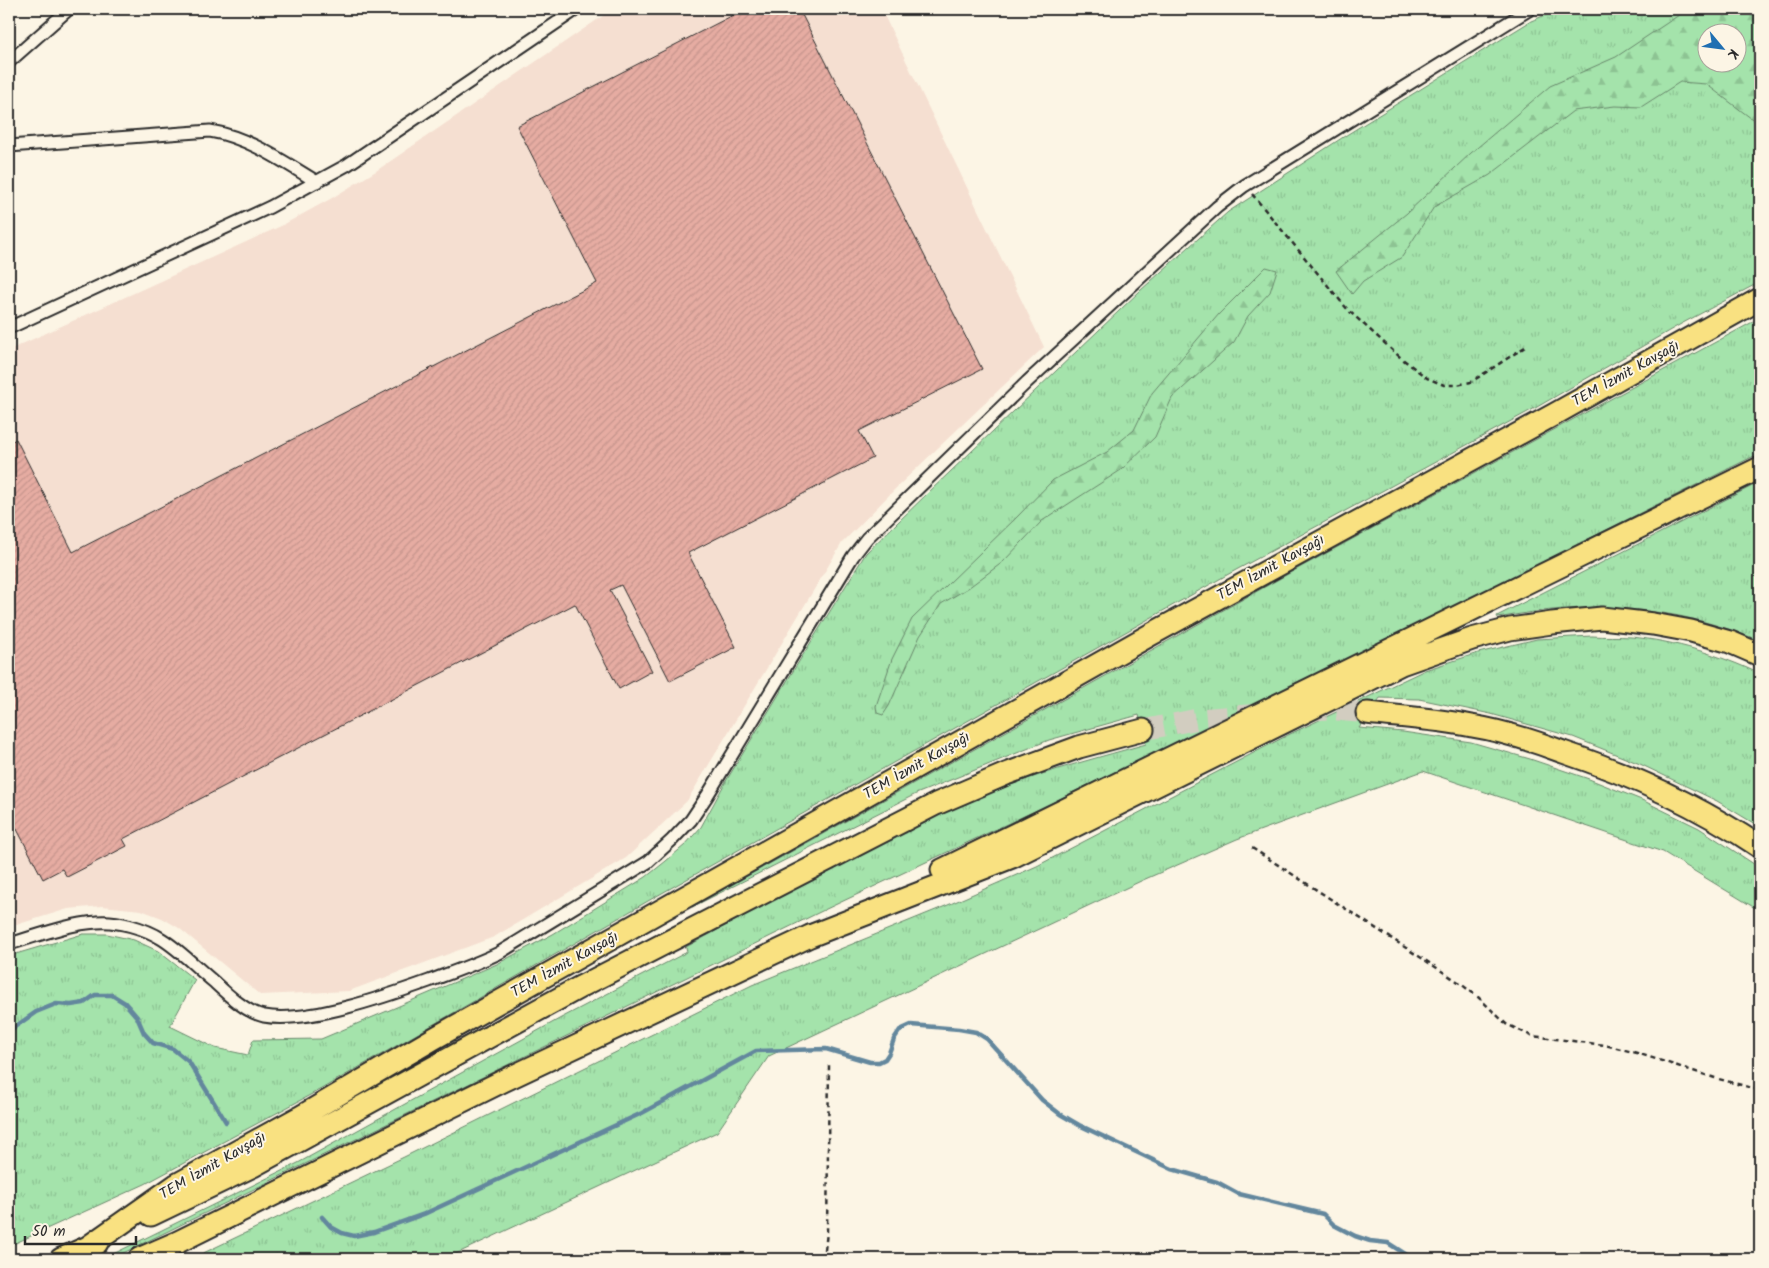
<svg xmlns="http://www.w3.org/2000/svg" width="1769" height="1268" viewBox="0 0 1769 1268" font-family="Kalam,sans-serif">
<defs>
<pattern id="grass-tufts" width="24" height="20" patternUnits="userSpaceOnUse" patternTransform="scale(1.25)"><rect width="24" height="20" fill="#a4e3ab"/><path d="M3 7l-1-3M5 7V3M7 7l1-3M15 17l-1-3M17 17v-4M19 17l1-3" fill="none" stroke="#8dc393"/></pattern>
<pattern id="forest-firs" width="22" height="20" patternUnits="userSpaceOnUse" patternTransform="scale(1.25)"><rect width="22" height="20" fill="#a4e3ab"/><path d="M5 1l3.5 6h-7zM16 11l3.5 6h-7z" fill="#8dc393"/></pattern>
<pattern id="building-hatch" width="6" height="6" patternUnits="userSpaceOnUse" patternTransform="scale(1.25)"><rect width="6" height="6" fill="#e6aca2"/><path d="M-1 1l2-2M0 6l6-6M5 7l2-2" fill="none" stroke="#c5948c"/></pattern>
</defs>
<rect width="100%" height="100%" fill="#fcf5e5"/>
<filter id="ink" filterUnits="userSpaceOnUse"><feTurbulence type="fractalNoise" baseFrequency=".02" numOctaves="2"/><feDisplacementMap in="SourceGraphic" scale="10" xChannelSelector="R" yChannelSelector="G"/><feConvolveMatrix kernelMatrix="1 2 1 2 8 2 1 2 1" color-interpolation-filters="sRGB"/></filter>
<g filter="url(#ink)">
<path fill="#f5dfd1" d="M 613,9 L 881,9 L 1044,347 L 898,486 L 842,543 L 687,801 L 626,858 L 494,937 L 349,991 L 260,995 L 179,928 L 162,918 L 141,910 L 102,906 L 68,909 L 9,927 L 9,350 L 281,226 L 332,198 L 376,171 Z"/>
<path fill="url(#grass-tufts)" stroke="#68876b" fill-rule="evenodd" d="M 1560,9 L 1760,9 L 1760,282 L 1681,324 L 1537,407 L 1225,576 L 655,897 L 323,1088 L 145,1184 L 9,1246 L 9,956 L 83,934 L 107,934 L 134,940 L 158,951 L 195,980 L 170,1026 L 215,1048 L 248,1055 L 253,1040 L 321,1039 L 392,1009 L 497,964 L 553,934 L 646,877 L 666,861 L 685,845 L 701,827 L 726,781 L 795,668 L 866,553 L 929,492 L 1141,290 L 1228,212 L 1348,134 L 1531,21 ZM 1706,32 L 1736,32 L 1736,62 L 1706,62 Z
M 1760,318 L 1760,453 L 1383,642 L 1041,808 L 822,911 L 111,1259 L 103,1259 L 298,1163 L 561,1018 L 687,952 L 686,947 C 791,891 896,829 1008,786 C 1053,769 1100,757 1146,744 L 1139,715 L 1049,740 L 916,794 L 692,907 L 1286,575 Z
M 1760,482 L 1760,641 C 1675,605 1588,600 1498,618 L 1497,616 Z
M 1592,636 C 1605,637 1618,636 1631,637 C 1675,641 1720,655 1760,674 L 1760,827 L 1717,801 L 1640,764 L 1573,737 L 1491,714 L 1419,699 L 1380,698 L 1359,728 L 1403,732 L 1471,742 L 1530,759 L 1589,779 L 1644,801 L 1699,828 L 1760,868 L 1760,911 L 1663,852 L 1423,771 L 1237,839 L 1143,880 L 769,1056 L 717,1132 L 445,1259 L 191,1259 L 404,1157 L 752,985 L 948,905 L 1037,866 L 1290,734 L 1425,670 L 1478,653 L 1537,639 Z"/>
<path fill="url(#forest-firs)" stroke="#68876b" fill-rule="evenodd" d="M 1700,9 L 1722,9 L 1756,16 L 1760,14 L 1760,125 L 1706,84 L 1680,82 L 1641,107 L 1615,106 L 1573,111 L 1490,175 L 1434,207 L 1402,257 L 1363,281 L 1352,294 L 1336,271 L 1407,213 L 1471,153 L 1550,86 L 1616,57 L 1682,13 ZM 1706,32 L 1736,32 L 1736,62 L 1706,62 Z
M 1266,267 L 1277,270 L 1270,292 L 1248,316 L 1234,342 L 1172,398 L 1155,437 L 1121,470 L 1042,521 L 1003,562 L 968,588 L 941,604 L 920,636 L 889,706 L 883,715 L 877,713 L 876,706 L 892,659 L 912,619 L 1017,517 L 1053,480 L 1107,452 L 1134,430 L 1152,393 L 1219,314 Z"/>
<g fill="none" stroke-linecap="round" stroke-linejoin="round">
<path stroke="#63879d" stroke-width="4.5" d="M 9,1031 L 36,1012 L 56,1004 L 71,1005 L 84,1003 L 95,995 L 112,995 L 125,1003 L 137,1017 L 144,1033 L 153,1043 L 173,1049 L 189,1062 L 226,1122
M 322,1217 L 331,1227 L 342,1233 L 354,1236 L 374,1232 L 424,1214 L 642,1113 L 756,1051 L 826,1049 L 870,1062 L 879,1062 L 885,1059 L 889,1053 L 894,1039 L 900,1030 L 911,1025 L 959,1029 L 976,1032 L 987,1039 L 1042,1100 L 1060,1114 L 1079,1125 L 1172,1169 L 1217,1182 L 1239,1194 L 1323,1214 L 1334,1225 L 1355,1236 L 1370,1241 L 1388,1243 L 1413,1259"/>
</g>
<path fill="url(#building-hatch)" stroke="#2b2b2b" d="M 745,9 L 799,9 L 982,369 L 859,431 L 873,458 L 688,553 L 736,647 L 670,681 L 621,585 L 610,590 L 652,671 L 619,689 L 575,604 L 123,839 L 127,846 L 67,877 L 62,869 L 43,879 L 9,814 L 9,443 L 16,439 L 73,552 L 597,283 L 517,126 Z"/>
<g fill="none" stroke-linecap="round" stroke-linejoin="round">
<path stroke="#d2cdc0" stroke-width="21" stroke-dasharray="21 11" stroke-linecap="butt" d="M 1305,711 L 1326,709 L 1367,713
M 1143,730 L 1198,719 L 1260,714"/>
<g stroke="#2b2b2b" stroke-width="15">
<path id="minor" d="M 9,62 L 69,9
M 9,146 L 210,131 C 248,137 284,162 317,182
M 9,328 L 270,207 L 347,165 L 577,9
M 9,944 C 37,936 67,924 97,922 C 116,920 145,928 162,939 C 181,951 197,968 214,982 C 227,994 247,1013 264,1016 C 307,1024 387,996 429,981 C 453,972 476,964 499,953 L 648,862 L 672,840 L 691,820 L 707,796 L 853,556 L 867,538 L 1027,382 L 1217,207 L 1244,186 L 1530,9"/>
</g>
<g stroke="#2b2b2b" stroke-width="25">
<path id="motorway" d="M 1367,713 C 1402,717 1438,719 1472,726 C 1503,731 1534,741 1563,752 C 1635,776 1697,805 1760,847
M 942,870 L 1760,468
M 151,1215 L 253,1166 L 582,986 L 936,804 L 1006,774 L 1079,747 L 1143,730
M 85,1249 L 176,1185 L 300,1117 L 433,1039 L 1150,635 L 1555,414 L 1760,299
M 61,1259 L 97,1243
M 139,1259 L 178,1242 L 503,1081 L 810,936 L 1012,857 L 1401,664 L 1472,639 L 1510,629 L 1552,623 L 1602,618 L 1653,624 L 1691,631 L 1730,642 L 1760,655"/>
</g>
<path stroke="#2b2b2b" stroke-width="2.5" stroke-dasharray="5 4" stroke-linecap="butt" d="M 1252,194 L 1348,310 L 1401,358 L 1427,378 L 1444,385 L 1457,385 L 1471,382 L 1528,345
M 1252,848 L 1457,981 L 1478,997 L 1506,1024 L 1532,1036 L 1605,1045 L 1637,1053 L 1715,1078 L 1760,1090
M 824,1259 L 827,1232 L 829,1065"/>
<use href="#minor" stroke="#fcf5e5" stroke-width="11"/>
<use href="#motorway" stroke="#f9e181" stroke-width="21"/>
</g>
</g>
<g text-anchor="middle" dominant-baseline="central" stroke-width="4" stroke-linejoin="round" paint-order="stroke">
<g font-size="15" fill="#2b2b2b" stroke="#fcf5e5">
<text transform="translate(1626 374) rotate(-29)">TEM İzmit Kavşağı</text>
<text transform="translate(1271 568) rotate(-29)">TEM İzmit Kavşağı</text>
<text transform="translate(917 766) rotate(-30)">TEM İzmit Kavşağı</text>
<text transform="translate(565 965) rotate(-29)">TEM İzmit Kavşağı</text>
<text transform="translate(213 1166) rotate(-30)">TEM İzmit Kavşağı</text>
</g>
</g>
<rect width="1769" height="1268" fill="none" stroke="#fcf5e5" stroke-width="30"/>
<rect x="15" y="15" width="1739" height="1238" fill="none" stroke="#2b2b2b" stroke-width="2" filter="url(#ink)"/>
<g transform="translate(1722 48) rotate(119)"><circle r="24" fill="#fcf5e5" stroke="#a8a49b"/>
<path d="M0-4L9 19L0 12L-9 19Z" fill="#1f6fb2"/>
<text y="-8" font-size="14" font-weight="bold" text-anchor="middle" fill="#2b2b2b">K</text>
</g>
<path d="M25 1236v8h111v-8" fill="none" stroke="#2b2b2b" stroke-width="2.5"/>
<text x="32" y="1236" font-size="15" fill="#2b2b2b" stroke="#fcf5e5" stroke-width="4" paint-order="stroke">50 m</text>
</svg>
